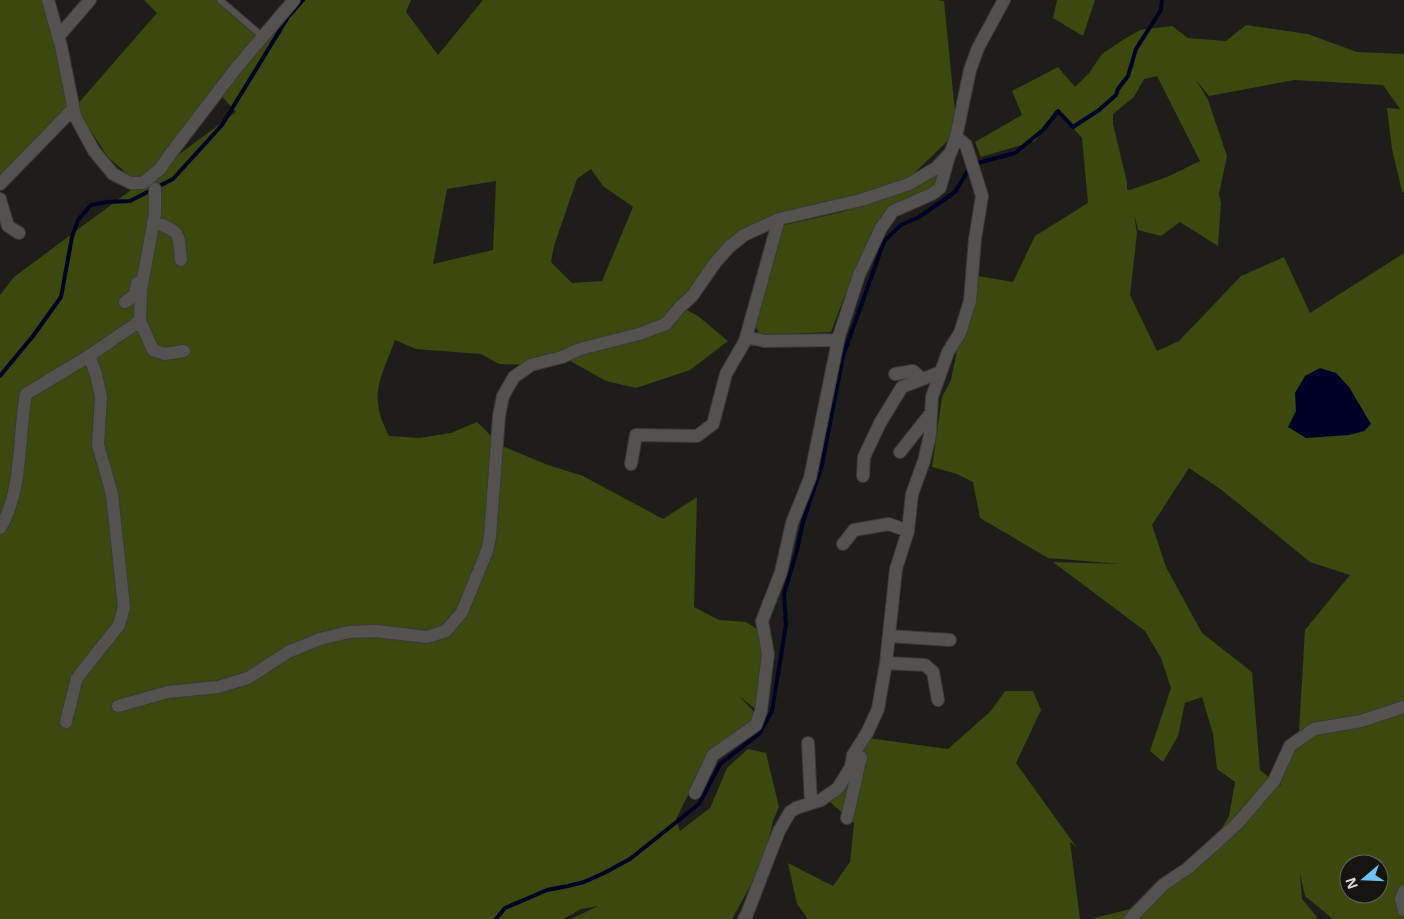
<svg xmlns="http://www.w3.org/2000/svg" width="1404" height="919" viewBox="0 0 1404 919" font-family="'Open Sans',sans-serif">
<rect width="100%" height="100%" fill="#1e1d1a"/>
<path fill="#3b480e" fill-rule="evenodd" d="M 0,0 L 46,0 L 72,110 L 0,184 Z
M 144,0 L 217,0 L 263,37 L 295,0 L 411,0 L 406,12 L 438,55 L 483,0 L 937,0 L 944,1 L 957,132 L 906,181 L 763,220 L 681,307 L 698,316 L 728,341 L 690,370 L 636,388 L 606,381 L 563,357 L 531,365 L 499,364 L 481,354 L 416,349 L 395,340 C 380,381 368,395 389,436 L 419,438 L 451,433 L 477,422 L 497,442 L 497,444 L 548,465 L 583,476 L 663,519 L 697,497 L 694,607 L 719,620 L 746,622 L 757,629 L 765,651 L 758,711 L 739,696 L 758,716 L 710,751 L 676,819 L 680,831 L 710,808 L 727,768 L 748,749 L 766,753 L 779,807 L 773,821 L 766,851 L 752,883 L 732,919 L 571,919 L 598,906 L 581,909 L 563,919 L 0,919 L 0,295 L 14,277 L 236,112 L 218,92 L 180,141 L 144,178 L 134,180 L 108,157 L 75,107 L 157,13 ZM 591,169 L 603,186 L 633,207 L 602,281 L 572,283 L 551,262 L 554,246 L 577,179 ZM 496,181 L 493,250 L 433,264 L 447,189 Z
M 1057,0 L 1095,0 L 1083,36 L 1053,18 Z
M 1246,25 L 1308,34 L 1357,52 L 1404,54 L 1404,193 L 1402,191 L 1392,149 L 1387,108 L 1400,109 L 1383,85 L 1294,80 L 1209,96 L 1196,80 L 1208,100 L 1227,156 L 1219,194 L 1221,203 L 1218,246 L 1180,222 L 1161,236 L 1138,230 L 1134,213 L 1137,234 L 1130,295 L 1157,351 L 1179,341 L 1241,276 L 1284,257 L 1310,313 L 1404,253 L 1404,919 L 1333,919 L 1305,896 L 1300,873 L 1302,899 L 1317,917 L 1315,919 L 1091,919 L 1142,906 L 1211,847 L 1229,816 L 1235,782 L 1217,769 L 1213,734 L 1202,697 L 1185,703 L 1178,736 L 1163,762 L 1150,751 L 1171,688 L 1161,658 L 1145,631 L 1053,562 L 1121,564 L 1048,558 L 980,518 L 973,482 L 957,474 L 932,467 L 942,397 L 951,380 L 972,275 L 1013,282 L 1035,236 L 1088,203 L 1082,138 L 1058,111 L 1035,141 L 981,157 L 975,142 L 1022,115 L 1012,91 L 1058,67 L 1075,87 L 1089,73 L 1102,54 L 1121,41 L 1140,30 L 1172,26 L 1188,38 L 1226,41 ZM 1157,76 L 1200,161 L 1167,177 L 1130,190 L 1127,190 L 1127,182 L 1113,124 L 1113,114 L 1134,97 L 1144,79 ZM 1189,468 L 1223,491 L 1310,562 L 1350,575 L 1305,630 L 1299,730 L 1280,786 L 1260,770 L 1252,672 L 1202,633 L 1166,567 L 1152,525 ZM 1349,864 L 1379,864 L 1379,894 L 1349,894 Z
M 945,167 L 932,194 L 890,209 L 851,279 L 831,332 L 760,335 L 753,322 L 780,226 L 842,212 Z
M 1005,691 L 1033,691 L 1041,710 L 1016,763 L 1077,848 L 1070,842 L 1080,919 L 808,919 L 797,904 L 788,863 L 833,886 L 850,862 L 854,823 L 830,802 L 868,738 L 948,749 L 991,711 Z"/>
<path fill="#000026" d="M 1320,368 L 1336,373 L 1349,387 L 1371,424 L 1364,431 L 1349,435 L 1306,438 L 1288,427 L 1296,411 L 1295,393 L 1305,376 Z"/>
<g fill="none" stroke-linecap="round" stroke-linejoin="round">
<path stroke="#000026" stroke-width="4" d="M 974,164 L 1015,153 L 1043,130 L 1058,111 L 1073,127 L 1099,110 L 1116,95 L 1118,89 L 1128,76 L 1136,49 L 1161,10 L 1162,0
M 0,376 L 33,336 L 61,297 L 72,237 L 78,220 L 91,205 L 106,202 L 130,201 L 173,179 L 222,125 L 288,17 L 303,0
M 496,919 L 505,908 L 547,890 L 568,886 L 584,882 L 604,873 L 630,859 L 699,804 L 720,764 L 759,734 L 772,711 L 786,625 L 784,594 L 797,550 L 803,522 L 822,465 L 843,356 L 877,261 L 884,241 L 901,225 L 919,217 L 955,192 L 969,169"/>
<g stroke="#3b3a38" stroke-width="8">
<path id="lane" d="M 220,0 L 263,37"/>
</g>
<g stroke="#3b3a38" stroke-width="14">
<path id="street" d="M 48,0 L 61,46 L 75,116 L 94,151 L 113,174 L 131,183 L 143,183 L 160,169 L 171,153 L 237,67 L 294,0
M 58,37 L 90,0
M 0,184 L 72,110
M 0,199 L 8,226 L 19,233
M 153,222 C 182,232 178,232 181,260
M 125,302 L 135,295 L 137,283
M 140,321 L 153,350 L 165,354 L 184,351
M 747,337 L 764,341 L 838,340
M 895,374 L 913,371 L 922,379
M 900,452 L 931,413
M 631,464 L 636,435 L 697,436 L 713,424 L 726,374 L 745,341 L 779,219
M 863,476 L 864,457 L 880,423 L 902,387 L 941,372
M 0,528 C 23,492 18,436 26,394 L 89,356
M 843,544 L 854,530 L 889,524 L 908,531
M 889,636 L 950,640
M 886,663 L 925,665 L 933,672 L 938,700
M 118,706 L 168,692 L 218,687 L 248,678 L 288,652 L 320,639 L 349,632 L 376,631 L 427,637 L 446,631 L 462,612 L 487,551 L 490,537 L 499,416 L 503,396 L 514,377 L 531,365 L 562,357 L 580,349 L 639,334 L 666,324 L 680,307 L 692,296 L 715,263 L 729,247 L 744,235 L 779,219 L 861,200 L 909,184 L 936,168 L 951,152 L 956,137 L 970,70 L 978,48 L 1004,0
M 66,722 L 77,678 L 119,625 L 124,607 L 112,494 L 98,445 L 101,397 L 96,374 L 89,356 L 140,321 L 141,290 L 155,214 L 155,189
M 808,743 L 811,803
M 695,793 L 713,755 L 756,725 L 761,711 L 768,654 L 762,621 L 781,572 L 792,523 L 810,478 L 839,336 L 859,275 L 881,228 L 893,211 L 932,194 L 940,188 L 949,156
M 847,818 L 861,757
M 1404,891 L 1401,899 L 1404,910
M 744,919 L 747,914 L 770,854 L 779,831 L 790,812 L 796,808 L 821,800 L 838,788 L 851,767 L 853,755 L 867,733 L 878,709 L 886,663 L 896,569 L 908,531 L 912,494 L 924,461 L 930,435 L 932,397 L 948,352 L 960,333 L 970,301 L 975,239 L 982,196 L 966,145 L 956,137
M 1130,919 L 1164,884 L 1187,869 L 1237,824 L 1274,781 L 1290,746 L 1314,729 L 1361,721 L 1404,707"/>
</g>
<use href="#lane" stroke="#53524e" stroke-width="6"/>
<use href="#street" stroke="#53524e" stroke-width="12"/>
</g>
<g transform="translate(1364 879) rotate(251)"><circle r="24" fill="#151411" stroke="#656461"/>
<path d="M0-4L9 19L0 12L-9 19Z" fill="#6ec2f3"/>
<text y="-8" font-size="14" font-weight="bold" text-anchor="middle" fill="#dcdbd9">N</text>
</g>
</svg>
